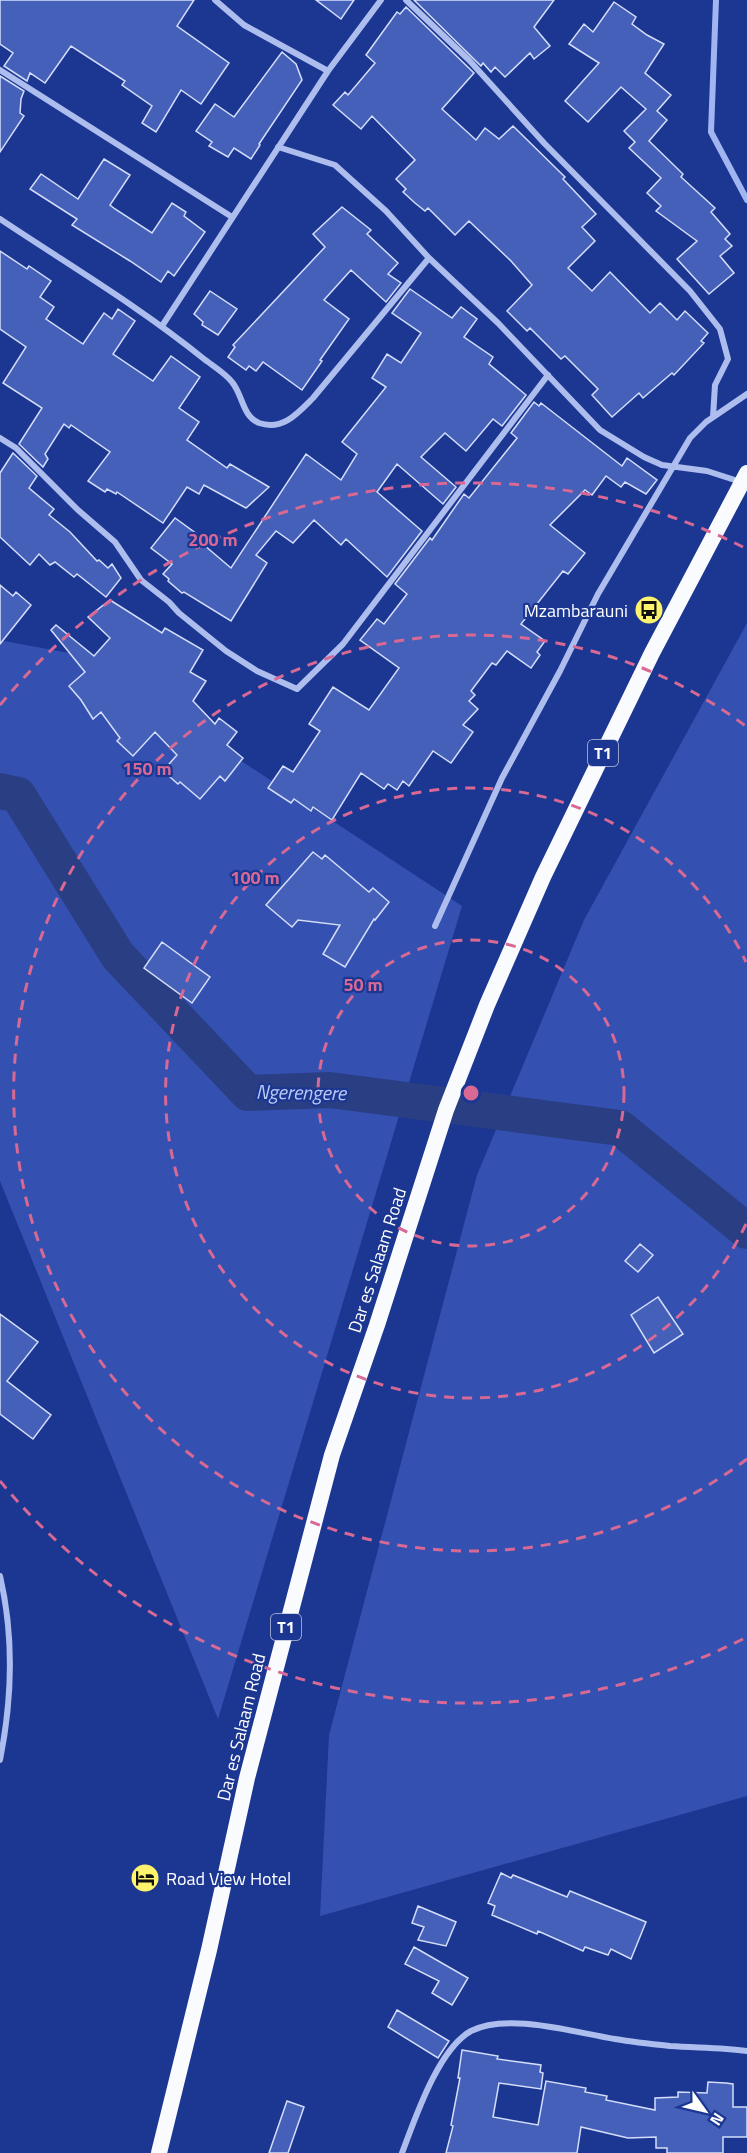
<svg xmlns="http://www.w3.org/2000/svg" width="747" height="2153" viewBox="0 0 747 2153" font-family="'Titillium Web',sans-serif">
<rect width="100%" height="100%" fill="#1c3792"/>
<path fill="#3451b1" d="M 747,623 L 747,1796 L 320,1916 L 329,1735 L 477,1175 L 584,920 Z
M 4,641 L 80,655 L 462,906 L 218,1719 L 0,1181 L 0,644 Z"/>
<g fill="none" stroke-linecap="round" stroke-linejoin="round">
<path stroke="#a1b5f0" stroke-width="6" d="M 716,0 L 711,132 L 747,200"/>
<path stroke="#2a3e83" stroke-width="36" d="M 0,791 L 18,795 L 118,956 L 248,1093 L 330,1090 L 620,1128 L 747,1231"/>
</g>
<path fill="#4560b9" stroke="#d4ddfa" stroke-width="1.5" d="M 0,0 L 194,0 L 177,26 L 229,63 L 201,104 L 181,90 L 156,132 L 142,123 L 152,106 L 122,85 L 125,81 L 71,46 L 45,83 L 30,73 L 27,81 L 4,66 L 13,53 L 0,44 Z
M 316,0 L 354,0 L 341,19 Z
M 414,0 L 554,0 L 534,27 L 550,46 L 534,59 L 530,53 L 505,77 L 495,67 L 491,72 L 483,63 L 481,66 Z
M 614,2 L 636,17 L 632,24 L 647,35 L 664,44 L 645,73 L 671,95 L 657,111 L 667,120 L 649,141 L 683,174 L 681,177 L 715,208 L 711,212 L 730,234 L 725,239 L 732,246 L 720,256 L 734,273 L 709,294 L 677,259 L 697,241 L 656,211 L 661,206 L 647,193 L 661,178 L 629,148 L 635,142 L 624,131 L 646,109 L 621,87 L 588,122 L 565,101 L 599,63 L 569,44 L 584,24 L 593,32 Z
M 406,7 L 474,73 L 442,109 L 476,140 L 485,128 L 499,139 L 513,126 L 565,177 L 563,179 L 596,214 L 582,227 L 595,241 L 568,268 L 592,291 L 610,272 L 650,313 L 660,303 L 677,320 L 685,311 L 708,333 L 701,341 L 704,343 L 674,375 L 672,373 L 643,398 L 639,393 L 612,417 L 592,395 L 598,389 L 565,356 L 561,359 L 530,328 L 527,331 L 507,311 L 532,285 L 511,261 L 469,221 L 455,235 L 428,208 L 425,211 L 415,203 L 403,192 L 406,189 L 396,179 L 415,160 L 372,116 L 361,129 L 333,105 L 345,92 L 348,95 L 375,63 L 366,55 L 397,12 L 400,14 Z
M 282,52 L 296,64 L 302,80 L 259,144 L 260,145 L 251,159 L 234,148 L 228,157 L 209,146 L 212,142 L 196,131 L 215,104 L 234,117 Z
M 0,76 L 24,91 L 21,99 L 20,113 L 24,116 L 0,152 Z
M 104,159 L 130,175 L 110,205 L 115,209 L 152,233 L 172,203 L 186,212 L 184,216 L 205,232 L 174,276 L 168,271 L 161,282 L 130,261 L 72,225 L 77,219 L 30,189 L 41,174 L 78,199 Z
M 342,207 L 371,230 L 367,234 L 398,263 L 388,274 L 401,283 L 386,302 L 351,270 L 324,300 L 349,319 L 320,360 L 322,361 L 302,390 L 263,362 L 256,371 L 249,366 L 246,370 L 228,357 L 235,347 L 233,345 L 325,247 L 313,234 Z
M 0,251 L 27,269 L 29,266 L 51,281 L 40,297 L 54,307 L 46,319 L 83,344 L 104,313 L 112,319 L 118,309 L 135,321 L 113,354 L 153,381 L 171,356 L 200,377 L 179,408 L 199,422 L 187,440 L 227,468 L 230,464 L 269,487 L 246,508 L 204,485 L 199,494 L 187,487 L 163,523 L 117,492 L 116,494 L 107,489 L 105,492 L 88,481 L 110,452 L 71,425 L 69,428 L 64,424 L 45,454 L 48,459 L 43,467 L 19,444 L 42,408 L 3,383 L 26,347 L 0,329 Z
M 410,289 L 452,318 L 461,307 L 477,319 L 464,337 L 493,357 L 489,364 L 526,395 L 502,426 L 493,419 L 466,451 L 445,433 L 421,457 L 456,487 L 443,504 L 397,464 L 377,492 L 422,531 L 387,577 L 346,539 L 341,545 L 314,520 L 293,543 L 276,531 L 256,555 L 267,563 L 231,621 L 184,592 L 182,593 L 168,581 L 169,579 L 163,574 L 172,564 L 151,548 L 175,518 L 197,534 L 196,536 L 204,545 L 231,568 L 306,454 L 341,480 L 357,454 L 342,442 L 386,387 L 372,378 L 387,354 L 401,363 L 421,333 L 392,313 Z
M 210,291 L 237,309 L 218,335 L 202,325 L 203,322 L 194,314 Z
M 534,402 L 539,406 L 541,403 L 622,466 L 627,458 L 657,480 L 646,494 L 625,482 L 621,487 L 606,476 L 592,495 L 585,490 L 550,525 L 585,553 L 568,574 L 563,571 L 521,624 L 545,641 L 537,652 L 540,655 L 531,668 L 507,651 L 496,665 L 492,663 L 471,691 L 475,695 L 469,701 L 478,709 L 463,725 L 473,732 L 451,763 L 433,751 L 409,786 L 403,781 L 397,790 L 388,784 L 384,789 L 361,773 L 332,820 L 313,807 L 311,811 L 294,799 L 291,803 L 268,788 L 283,766 L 293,772 L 320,731 L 309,724 L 333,687 L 369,710 L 399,668 L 360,640 L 377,619 L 384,624 L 407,594 L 395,584 L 430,538 L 432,540 L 464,494 L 469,498 L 517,438 L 511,433 Z
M 13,453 L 37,476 L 29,488 L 54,509 L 49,515 L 70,532 L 97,561 L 99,560 L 108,568 L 112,564 L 121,578 L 106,597 L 77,574 L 74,577 L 55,562 L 50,565 L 39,554 L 30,565 L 0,537 L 0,473 Z
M 0,585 L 13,596 L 16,592 L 31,605 L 0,644 Z
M 110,600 L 162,633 L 165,628 L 203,650 L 190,672 L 206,681 L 193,701 L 215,724 L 219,718 L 237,732 L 227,745 L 243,758 L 225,781 L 220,776 L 200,799 L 180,782 L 178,784 L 163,771 L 177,755 L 155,732 L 133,756 L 117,741 L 120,738 L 101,712 L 93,719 L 81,700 L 69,686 L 85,672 L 51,630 L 56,625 L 94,656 L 110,638 L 88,617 Z
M 313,852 L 322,859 L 325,855 L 369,892 L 373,888 L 389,902 L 375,920 L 374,919 L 345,967 L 323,954 L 340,925 L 298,920 L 292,927 L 266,905 Z
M 162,942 L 210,977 L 192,1003 L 144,968 Z
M 640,1244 L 653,1255 L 638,1272 L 625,1261 Z
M 658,1297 L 683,1334 L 654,1353 L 631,1315 Z
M 0,1314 L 38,1342 L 7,1381 L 51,1415 L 33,1439 L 0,1414 Z
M 501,1873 L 511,1878 L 513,1875 L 567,1897 L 570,1891 L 646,1922 L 631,1959 L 611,1949 L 608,1955 L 585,1947 L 583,1951 L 538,1931 L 537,1934 L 492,1915 L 495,1906 L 488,1903 Z
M 418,1906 L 456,1922 L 446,1946 L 418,1940 L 424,1927 L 412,1923 Z
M 414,1947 L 468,1978 L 452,2005 L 432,1993 L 439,1981 L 405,1964 Z
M 397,2010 L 449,2041 L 438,2058 L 388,2027 Z
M 462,2050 L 498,2056 L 497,2059 L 541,2065 L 540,2072 L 543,2073 L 541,2089 L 499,2083 L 493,2117 L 538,2125 L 546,2081 L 586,2088 L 585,2092 L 607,2096 L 606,2100 L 655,2110 L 655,2098 L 678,2097 L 678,2092 L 707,2093 L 708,2082 L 726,2083 L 733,2084 L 733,2107 L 747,2107 L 747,2137 L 723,2137 L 723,2153 L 667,2153 L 667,2148 L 656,2148 L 656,2137 L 628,2138 L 581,2127 L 577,2153 L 446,2153 L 453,2126 L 451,2125 L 460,2078 L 458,2078 Z
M 287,2101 L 304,2107 L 288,2153 L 269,2153 Z"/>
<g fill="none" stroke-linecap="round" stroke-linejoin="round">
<path stroke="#adbdee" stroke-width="6" d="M 215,0 L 244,25 L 328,71
M 406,0 L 469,60 L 544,143 L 690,291 L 720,329 L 728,359 L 715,385 L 713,417
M 0,70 L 232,217
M 278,147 L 335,165 L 386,211 L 429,258 L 498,323 L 600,430 L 644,457 L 662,465 L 707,471 L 741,482
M 0,219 C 69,265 140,307 204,359 C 213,366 225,373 232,382 C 243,395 242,416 259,423 C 283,431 298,413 313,398 L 429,258
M 162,326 L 328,71 L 381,0
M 0,438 L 16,448 L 78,510 L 115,542 L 141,580 L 169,602 L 179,613 L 226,651 L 257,671 L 297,689 L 343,644 L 548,375
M 435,926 L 502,778 L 560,671 L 598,594 L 690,438 L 706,422 L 747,394
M 0,1576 C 14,1636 12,1700 0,1760
M 402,2153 C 415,2119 438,2049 471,2031 C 508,2012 576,2033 615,2039 C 633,2042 651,2044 670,2046 C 696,2048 721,2047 747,2051"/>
<path stroke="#fafbff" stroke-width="16" d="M 159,2153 L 209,1950 L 247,1778 L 332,1455 L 377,1325 L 446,1110 L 487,1005 L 543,877 L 652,653 L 747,473"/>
</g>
<g fill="none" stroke="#d76994" stroke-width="3" stroke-dasharray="10 8">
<circle cx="471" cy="1093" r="153"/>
<path d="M746 1224A305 305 0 1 1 746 962"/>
<path d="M747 1459A458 458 0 1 1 747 727"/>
<path d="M743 1639A610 610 0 0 1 0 1481M0 705A610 610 0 0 1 743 547"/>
</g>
<defs>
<g id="bus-disc" transform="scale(1.5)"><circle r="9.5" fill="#fef36c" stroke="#1c3792"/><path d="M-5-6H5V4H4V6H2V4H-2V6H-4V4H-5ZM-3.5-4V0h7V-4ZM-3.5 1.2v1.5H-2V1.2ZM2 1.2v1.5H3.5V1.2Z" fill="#111"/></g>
<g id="hotel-disc" transform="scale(1.5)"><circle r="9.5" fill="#fef36c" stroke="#1c3792"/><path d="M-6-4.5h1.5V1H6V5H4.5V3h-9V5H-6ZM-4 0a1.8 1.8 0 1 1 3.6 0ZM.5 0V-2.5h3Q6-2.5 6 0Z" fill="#111"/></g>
</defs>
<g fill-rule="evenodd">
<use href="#bus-disc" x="649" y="610"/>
<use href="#hotel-disc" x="145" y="1878"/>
</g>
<g text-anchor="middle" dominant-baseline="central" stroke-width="4.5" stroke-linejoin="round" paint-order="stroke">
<g fill="#1c3792" stroke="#bbc3de" stroke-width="1.5">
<rect x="588" y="740" width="30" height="26" rx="4.5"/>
<rect x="271" y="1614" width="30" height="26" rx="4.5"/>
</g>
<g font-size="16" font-weight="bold" fill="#fff">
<text x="603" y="753">T1</text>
<text x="286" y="1627">T1</text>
</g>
<g font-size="18" fill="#fff" stroke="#1c3792" text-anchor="end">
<text x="628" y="610">Mzambarauni</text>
<text x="166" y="1878" text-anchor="start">Road View Hotel</text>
</g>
<g font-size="18" fill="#fff" stroke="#1c3792">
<text transform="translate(377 1260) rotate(-72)">Dar es Salaam Road</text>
<text transform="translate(241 1727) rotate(-76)">Dar es Salaam Road</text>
</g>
<g font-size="20" font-style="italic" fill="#bac8f5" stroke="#1c3792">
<text transform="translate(301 1092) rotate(1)">Ngerengere</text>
</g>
</g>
<circle cx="471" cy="1093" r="9" fill="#d76994" stroke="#1c3792" stroke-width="3"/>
<g font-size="18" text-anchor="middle" font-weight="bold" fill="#d76994" stroke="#1c3792" stroke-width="4.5" stroke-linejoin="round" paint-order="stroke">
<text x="213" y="546">200 m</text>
<text x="147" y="775">150 m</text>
<text x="255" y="884">100 m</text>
<text x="363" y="991">50 m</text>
</g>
<g transform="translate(705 2111) rotate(124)" stroke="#1c3792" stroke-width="4.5" paint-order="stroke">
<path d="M0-4.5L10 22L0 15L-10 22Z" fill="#ffffff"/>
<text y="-9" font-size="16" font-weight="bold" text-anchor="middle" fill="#ffffff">N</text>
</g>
</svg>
